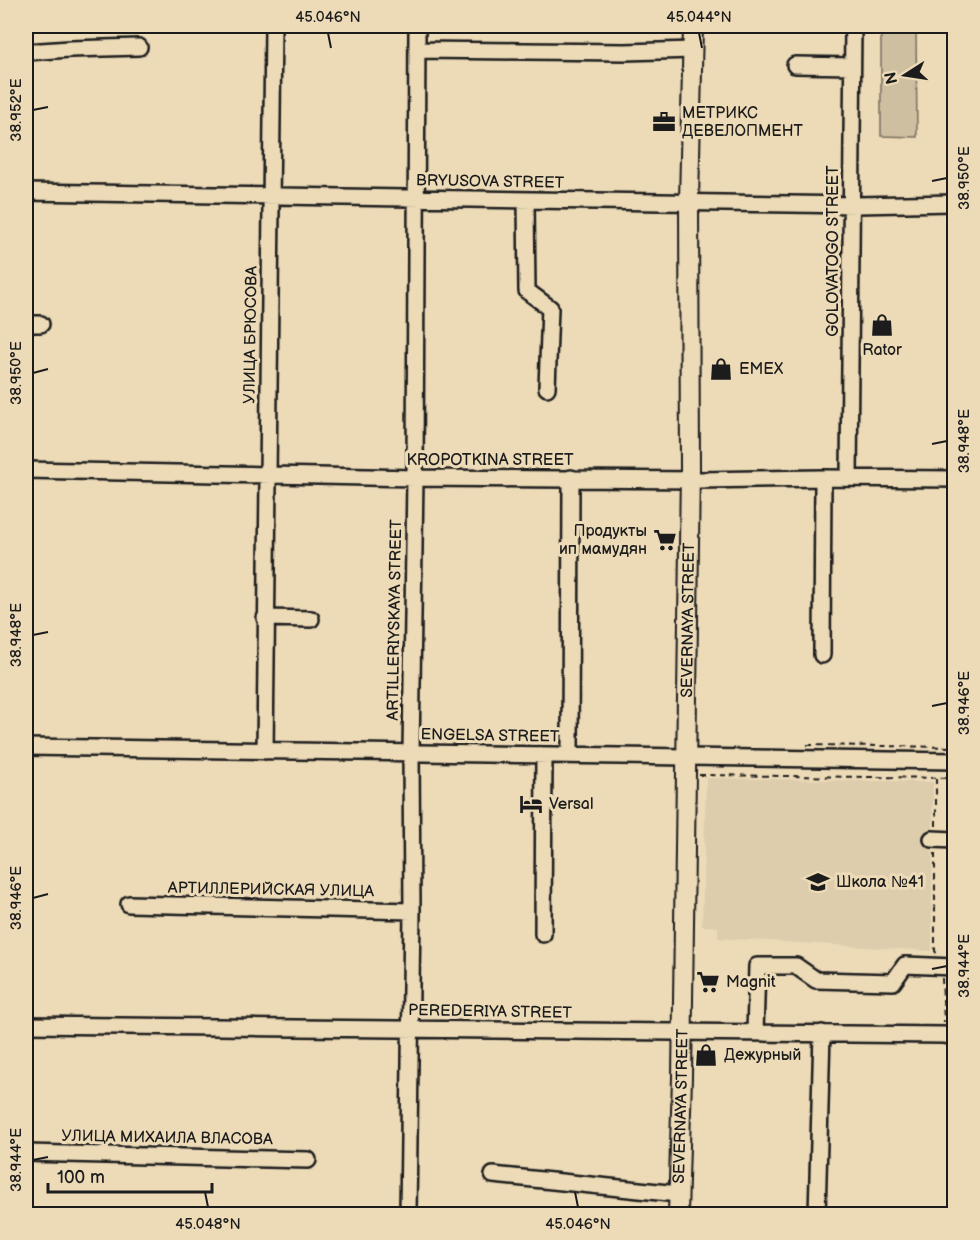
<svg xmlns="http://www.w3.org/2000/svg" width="980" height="1240" viewBox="0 0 980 1240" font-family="'Balsamiq Sans',sans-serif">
<rect width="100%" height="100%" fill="#eddbb8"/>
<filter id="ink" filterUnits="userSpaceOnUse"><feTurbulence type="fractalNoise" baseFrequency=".0167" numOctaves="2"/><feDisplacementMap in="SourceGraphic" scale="12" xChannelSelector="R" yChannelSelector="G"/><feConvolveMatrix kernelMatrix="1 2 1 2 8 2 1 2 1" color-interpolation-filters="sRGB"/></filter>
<g filter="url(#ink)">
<path fill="#ddcdad" d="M 706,778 L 933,782 L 932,951 L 718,938 L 718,927 L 702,926 Z"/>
<path fill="#cfbfa1" stroke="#766e5e" stroke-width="1.5" d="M 881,26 L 916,26 L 917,137 L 881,136 Z"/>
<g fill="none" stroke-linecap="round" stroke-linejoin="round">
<g stroke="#1c1c1c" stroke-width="20">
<path id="minor" d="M 417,50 L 625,52 L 693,50
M 26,52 L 70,49 L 139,47
M 795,65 L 852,66
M 26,192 L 857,205 L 954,203
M 526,201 L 527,291 L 550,308 L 547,388
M 26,324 L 41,324
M 26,470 L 415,478 L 700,480 L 823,478 L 954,479
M 849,478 L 853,26
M 265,618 L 311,619
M 822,655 L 823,478
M 26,747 L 954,761
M 265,751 L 273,26
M 570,755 L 571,478
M 932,839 L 954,840
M 129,904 L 412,911
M 543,934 L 544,755
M 26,1025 L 944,1035 L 954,1037
M 755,1033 L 757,966 L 796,966 L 816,980 L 893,982 L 905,965 L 954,967
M 26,1153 L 308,1160
M 493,1175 L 678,1194
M 408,1214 L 412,911 L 411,753 L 415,478 L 417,26
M 817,1214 L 822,1033"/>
</g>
<g stroke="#1c1c1c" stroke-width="22">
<g id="major">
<path id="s1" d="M 678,1214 L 682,1077 L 690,469 L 689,201 L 693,26"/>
</g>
</g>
<path stroke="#1c1c1c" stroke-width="2" stroke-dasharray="6 4.5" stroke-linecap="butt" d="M 807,745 L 954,747
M 952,747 L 954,650
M 699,775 L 954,778
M 936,826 L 936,778
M 935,853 L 935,951 L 937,954
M 942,978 L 944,1022"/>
<use href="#minor" stroke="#eddbb8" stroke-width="15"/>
<use href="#major" stroke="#eddbb8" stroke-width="18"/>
</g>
</g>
<path fill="none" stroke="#1c1c1c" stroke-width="2" d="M 328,33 L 331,48M 699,33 L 702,48M 33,110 L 48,107M 932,181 L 947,178M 33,373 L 48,369M 932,444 L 947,441M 33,635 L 48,632M 932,706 L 947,703M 33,898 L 48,894M 932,969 L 947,966M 33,1160 L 48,1157M 205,1192 L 208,1207M 575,1192 L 578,1207"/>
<defs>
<g id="office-bare" transform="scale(1.8)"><path d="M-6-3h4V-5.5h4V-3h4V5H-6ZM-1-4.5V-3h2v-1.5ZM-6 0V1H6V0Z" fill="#1c1c1c" stroke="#eddbb8" stroke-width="2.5" paint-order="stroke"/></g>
<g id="shop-bare" transform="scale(1.8)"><path d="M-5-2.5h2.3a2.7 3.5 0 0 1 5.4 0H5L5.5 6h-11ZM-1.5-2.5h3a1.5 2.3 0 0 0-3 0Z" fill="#1c1c1c" stroke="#eddbb8" stroke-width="2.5" paint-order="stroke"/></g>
<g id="supermarket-bare" transform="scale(1.8)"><path d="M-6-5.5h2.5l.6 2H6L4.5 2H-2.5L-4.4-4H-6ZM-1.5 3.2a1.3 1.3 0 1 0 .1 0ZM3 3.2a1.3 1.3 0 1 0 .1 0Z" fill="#1c1c1c" stroke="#eddbb8" stroke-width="2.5" paint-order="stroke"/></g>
<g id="hotel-bare" transform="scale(1.8)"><path d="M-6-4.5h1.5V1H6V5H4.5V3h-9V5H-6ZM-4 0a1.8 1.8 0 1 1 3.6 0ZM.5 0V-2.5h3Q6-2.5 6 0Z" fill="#1c1c1c" stroke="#eddbb8" stroke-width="2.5" paint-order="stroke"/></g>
<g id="school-bare" transform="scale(1.8)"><path d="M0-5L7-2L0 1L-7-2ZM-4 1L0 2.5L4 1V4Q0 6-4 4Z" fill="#1c1c1c" stroke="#eddbb8" stroke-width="2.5" paint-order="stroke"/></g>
</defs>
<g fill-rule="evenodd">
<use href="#office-bare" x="664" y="122"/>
<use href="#shop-bare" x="882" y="325"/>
<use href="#shop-bare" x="721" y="369"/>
<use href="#supermarket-bare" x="665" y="540"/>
<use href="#hotel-bare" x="531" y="804"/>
<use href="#school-bare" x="818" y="882"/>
<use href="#supermarket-bare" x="708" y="982"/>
<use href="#shop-bare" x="706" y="1055"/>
</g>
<g text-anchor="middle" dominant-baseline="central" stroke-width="6" stroke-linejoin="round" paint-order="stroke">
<g font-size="16" fill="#1c1c1c" stroke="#eddbb8" text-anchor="start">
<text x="682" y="113">МЕТРИКС<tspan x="682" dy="18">ДЕВЕЛОПМЕНТ</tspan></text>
<text x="882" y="350" text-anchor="middle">Rator</text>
<text x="739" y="369">EMEX</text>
<text x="647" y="531" text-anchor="end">Продукты<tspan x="647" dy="18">ип мамудян</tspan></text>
<text x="549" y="804">Versal</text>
<text x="836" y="882">Школа №41</text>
<text x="726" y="982">Magnit</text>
<text x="724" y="1055">Дежурный</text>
</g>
<g font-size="16" fill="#1c1c1c" stroke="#eddbb8">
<text transform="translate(490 182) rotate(1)">BRYUSOVA STREET</text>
<text transform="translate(833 251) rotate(-90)">GOLOVATOGO STREET</text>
<text transform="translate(251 335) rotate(-89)">УЛИЦА БРЮСОВА</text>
<text x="490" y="460">KROPOTKINA STREET</text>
<text transform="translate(395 620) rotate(-89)">ARTILLERIYSKAYA STREET</text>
<text stroke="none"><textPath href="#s1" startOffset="594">SEVERNAYA STREET</textPath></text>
<text transform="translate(490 736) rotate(1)">ENGELSA STREET</text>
<text transform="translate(271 890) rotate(1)">АРТИЛЛЕРИЙСКАЯ УЛИЦА</text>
<text transform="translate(490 1012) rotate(1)">PEREDERIYA STREET</text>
<text stroke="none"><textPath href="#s1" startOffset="108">SEVERNAYA STREET</textPath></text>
<text transform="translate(167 1138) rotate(1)">УЛИЦА МИХАИЛА ВЛАСОВА</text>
</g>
</g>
<rect width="980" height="1240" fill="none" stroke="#eddbb8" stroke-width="66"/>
<g transform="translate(905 75) rotate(258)" stroke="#eddbb8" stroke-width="4.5" paint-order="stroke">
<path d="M0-4.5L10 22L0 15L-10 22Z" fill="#1c1c1c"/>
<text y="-9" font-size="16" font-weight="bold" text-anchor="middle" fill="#1c1c1c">N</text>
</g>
<path d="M48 1183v9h164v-9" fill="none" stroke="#1c1c1c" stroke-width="3"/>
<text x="57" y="1183" font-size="18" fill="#1c1c1c" stroke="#eddbb8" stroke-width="4.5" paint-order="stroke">100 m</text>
<rect x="33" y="33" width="914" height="1174" fill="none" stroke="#1c1c1c" stroke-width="2"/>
<g font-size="15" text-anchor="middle" fill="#1c1c1c">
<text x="328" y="22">45.046°N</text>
<text x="699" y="22">45.044°N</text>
<text transform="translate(16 110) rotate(-90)" y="5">38.952°E</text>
<text transform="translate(964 178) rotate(-90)" y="5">38.950°E</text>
<text transform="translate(16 373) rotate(-90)" y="5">38.950°E</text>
<text transform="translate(964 441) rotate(-90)" y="5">38.948°E</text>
<text transform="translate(16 635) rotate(-90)" y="5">38.948°E</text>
<text transform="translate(964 703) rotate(-90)" y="5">38.946°E</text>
<text transform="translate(16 898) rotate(-90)" y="5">38.946°E</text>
<text transform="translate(964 966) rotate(-90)" y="5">38.944°E</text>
<text transform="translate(16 1160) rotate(-90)" y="5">38.944°E</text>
<text x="208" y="1229">45.048°N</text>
<text x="578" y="1229">45.046°N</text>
</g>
</svg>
